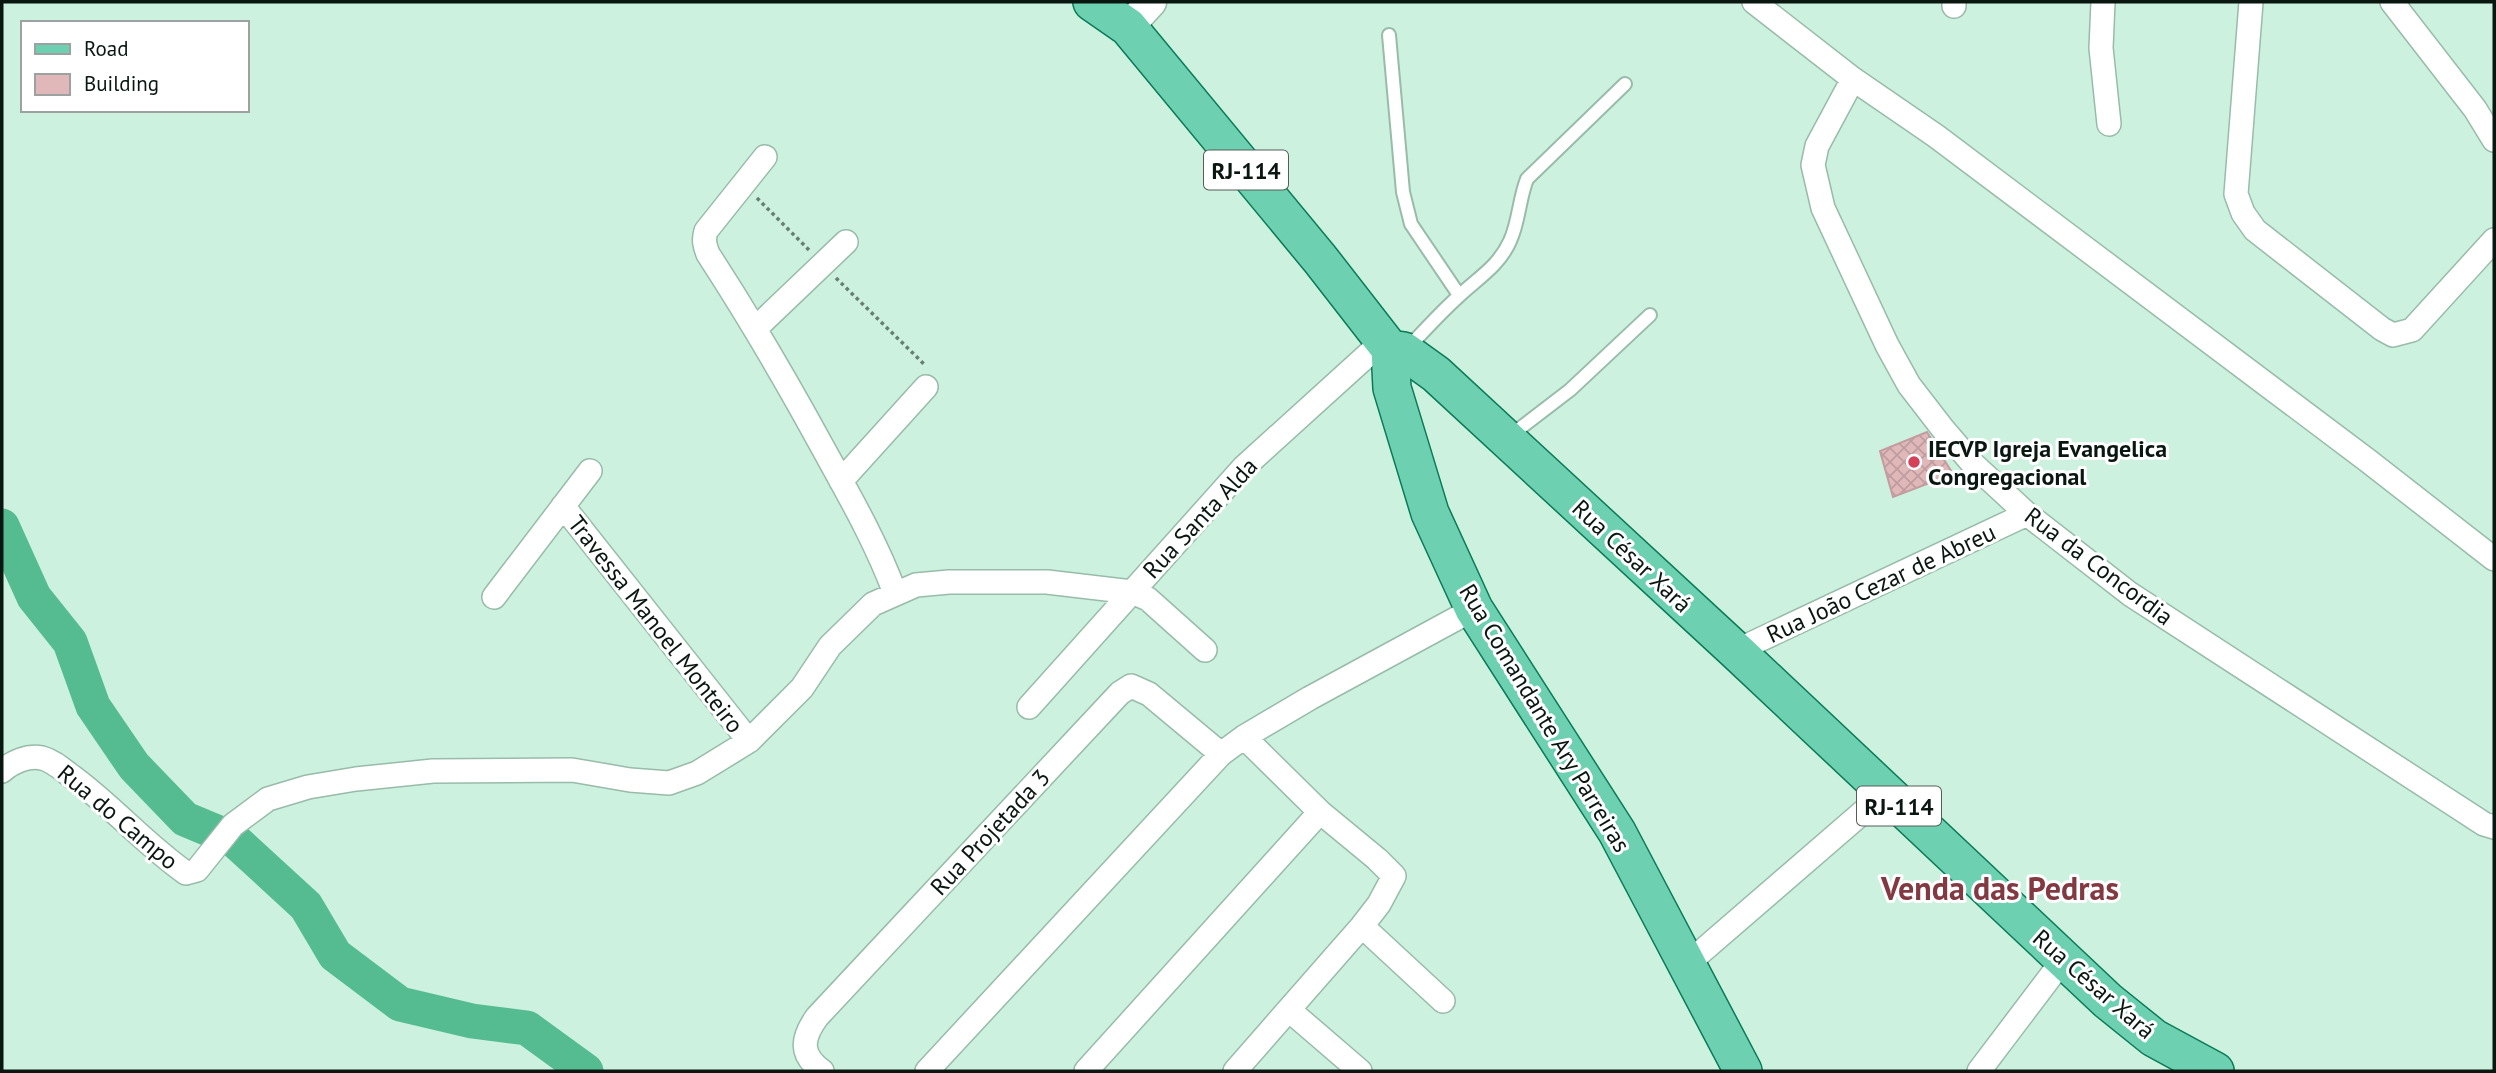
<svg xmlns="http://www.w3.org/2000/svg" width="2496" height="1073" viewBox="0 0 2496 1073" font-family="'PT Sans',sans-serif">
<defs>
<pattern id="building-cross-hatch" width="8" height="8" patternUnits="userSpaceOnUse" patternTransform="scale(1.75)"><rect width="8" height="8" fill="#e0b8ba"/><path d="M0 0l8 8M0 8l8-8" fill="none" stroke="#bf9d9f"/></pattern>
</defs>
<rect width="100%" height="100%" fill="#cdf1df"/>
<g fill="none" stroke-linecap="round" stroke-linejoin="round">
<path stroke="#55bc91" stroke-width="35" d="M 2,526 L 34,597 L 70,642 L 93,706 L 134,766 L 185,819 L 233,839 L 306,906 L 335,955 L 400,1004 L 472,1021 L 527,1028 L 586,1071"/>
</g>
<path fill="url(#building-cross-hatch)" stroke="#c29c9e" stroke-width="2" d="M 1927,432 L 1953,474 L 1893,497 L 1880,451 Z"/>
<g fill="none" stroke-linecap="round" stroke-linejoin="round">
<g stroke="#98bbaa" stroke-width="16">
<path id="service" d="M 1389,35 L 1403,192 L 1411,224 L 1459,295
M 1406,350 C 1423,332 1440,313 1459,296 C 1478,278 1499,266 1510,241 C 1519,222 1519,199 1527,179 L 1625,84
M 1510,436 L 1570,390 L 1650,315"/>
</g>
<g stroke="#98bbaa" stroke-width="26">
<path id="minor" d="M 1754,2 L 1853,79 L 1936,136 L 2367,460 L 2494,559
M 1954,2 L 1954,6
M 2103,2 L 2101,48 L 2109,124
M 2251,2 L 2236,194 L 2243,213 L 2255,230 L 2382,329 L 2393,335 L 2412,330 L 2494,240
M 2392,2 L 2475,109 L 2494,140
M 1853,79 L 1817,146 L 1813,165 L 1823,208 L 1887,345 L 1909,385 L 1943,429 L 1973,464 L 2027,514 L 2130,594 L 2484,824 L 2494,827
M 765,157 L 706,231 C 703,240 705,246 708,254 C 749,317 787,382 823,448 C 849,495 876,542 895,593
M 756,328 L 846,242
M 841,481 L 926,387
M 563,506 L 749,741
M 494,597 L 590,471
M 1736,651 L 2027,514
M 1029,707 L 1244,467 L 1383,341
M 2,771 C 12,762 28,755 42,758 C 54,761 64,771 74,778 C 113,807 146,845 186,873 L 197,870 L 233,825 L 268,799 L 308,787 L 356,779 L 433,771 L 572,770 L 630,780 L 669,783 L 697,773 L 749,741 L 802,688 L 830,646 L 873,604 L 916,585 L 949,582 L 1047,582 L 1132,592 L 1148,599 L 1205,650
M 1362,926 L 1443,1001
M 1686,965 L 1885,793
M 1289,1010 L 1360,1071
M 822,1071 C 799,1054 802,1038 817,1017 L 1120,693 L 1131,686 L 1149,694 L 1221,754
M 927,1071 L 1221,754 L 1244,737 L 1310,698 L 1474,609
M 1086,1071 L 1320,812
M 1235,1071 L 1362,926 L 1379,904 L 1394,876 L 1377,859 L 1320,812 L 1244,737
M 1979,1071 L 2063,960"/>
</g>
<g stroke="#98bbaa" stroke-width="33">
<path id="tertiary" d="M 1128,27 L 1151,2"/>
</g>
<g stroke="#0a7a57" stroke-width="40">
<path id="primary" d="M 1092,2 L 1128,27 L 1320,259 L 1390,349 L 1404,351 L 1436,374 L 1736,651 L 2108,1001 L 2154,1038 L 2215,1071
M 1390,349 L 1392,388 L 1430,513 L 1474,609 L 1617,832 L 1743,1071"/>
</g>
<path stroke="#677f73" stroke-width="3.5" stroke-dasharray="3.5 3.5" stroke-linecap="butt" d="M 757,198 L 809,250
M 836,278 L 926,366"/>
<use href="#service" stroke="#fff" stroke-width="12"/>
<use href="#minor" stroke="#fff" stroke-width="23"/>
<use href="#tertiary" stroke="#fff" stroke-width="30"/>
<use href="#primary" stroke="#6cd0b1" stroke-width="37"/>
</g>
<circle fill="#d3425a" stroke="#fff" stroke-width="2.5" cx="1914" cy="462" r="7"/>
<g text-anchor="middle" dominant-baseline="central" stroke-width="6" stroke-linejoin="round" paint-order="stroke">
<g fill="#fff" stroke="#545d58" stroke-width="2">
<rect x="1204" y="150.5" width="84" height="39" rx="5"/>
<rect x="1857" y="786.5" width="84" height="39" rx="5"/>
</g>
<g font-size="23" font-weight="bold" fill="#0a1711">
<text x="1246" y="170">RJ-114</text>
<text x="1899" y="806">RJ-114</text>
</g>
<g font-size="24" font-weight="bold" fill="#0a1711" stroke="#fff" text-anchor="start">
<text x="1928" y="448">IECVP Igreja Evangelica<tspan x="1928" dy="28">Congregacional</tspan></text>
</g>
<g font-size="24" fill="#0a1711" stroke="#fff">
<text transform="translate(1200 518) rotate(-47)">Rua Santa Alda</text>
<text transform="translate(1632 556) rotate(43)">Rua César Xará</text>
<text transform="translate(2099 566) rotate(37)">Rua da Concordia</text>
<text transform="translate(1881 583) rotate(-25)">Rua João Cezar de Abreu</text>
<text transform="translate(656 624) rotate(52)">Travessa Manoel Monteiro</text>
<text transform="translate(1545 718) rotate(59)">Rua Comandante Ary Parreiras</text>
<text transform="translate(118 817) rotate(40)">Rua do Campo</text>
<text transform="translate(990 832) rotate(-47)">Rua Projetada 3</text>
<text transform="translate(2094 984) rotate(41)">Rua César Xará</text>
</g>
<g font-size="32" font-weight="bold" fill="#823941" stroke="#fff">
<text x="2000" y="888">Venda das Pedras</text>
</g>
</g>
<rect width="2496" height="1073" fill="none" stroke="#0a1711" stroke-width="7"/>
<rect x="21" y="21" width="228" height="91" fill="#ffffff" stroke="#9da2a0" stroke-width="2"/>
<rect x="35" y="44" width="35" height="10" fill="#6cd0b1" stroke="#9da2a0" stroke-width="2"/>
<text x="84" y="56" font-size="21" fill="#0a1711">Road</text>
<rect x="35" y="74" width="35" height="21" fill="#e0b8ba" stroke="#9da2a0" stroke-width="2"/>
<text x="84" y="91" font-size="21" fill="#0a1711">Building</text>
</svg>
